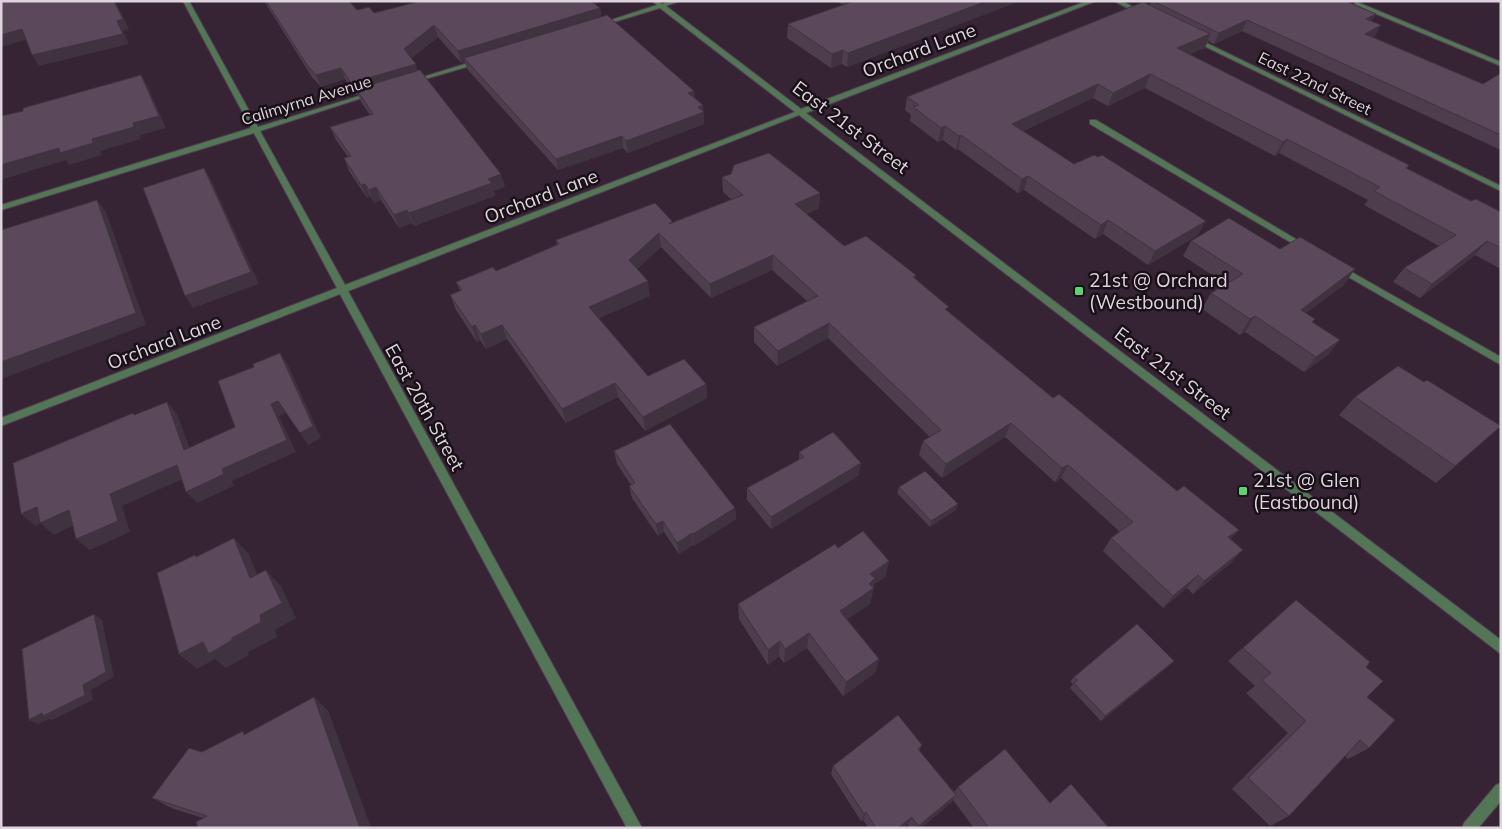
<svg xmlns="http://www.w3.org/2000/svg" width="1502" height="829" viewBox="0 0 1502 829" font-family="Mulish,sans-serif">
<rect width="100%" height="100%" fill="#362435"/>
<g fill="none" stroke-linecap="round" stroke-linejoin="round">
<g stroke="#514050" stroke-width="2">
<path id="service" d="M 1357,2 L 1501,62 L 1501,66 L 1355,5 L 1354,4 Z
M 1090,120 L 1096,120 L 1309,247 L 1308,249 L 1302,249 L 1090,124 Z
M 1341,266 L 1501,357 L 1501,365 L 1338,271 L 1337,269 Z"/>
</g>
<g stroke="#514050" stroke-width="2">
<path id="minor" d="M 183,1 L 189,1 L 258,127 L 369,93 L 374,94 L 260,131 L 345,285 L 795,112 L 660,8 L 604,25 L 599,24 L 657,5 L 652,1 L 659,1 L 662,4 L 670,1 L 680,1 L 666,6 L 801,109 L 1087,1 L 1096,1 L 806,113 L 1501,640 L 1501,654 L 799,115 L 348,291 L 642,828 L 627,828 L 340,294 L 1,426 L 1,418 L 337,288 L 254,133 L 1,210 L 1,205 L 251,128 Z
M 1114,1 L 1122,1 L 1144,13 L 1139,14 Z
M 1194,37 L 1501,186 L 1501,191 L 1192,40 L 1191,39 Z
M 478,60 L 481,62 L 480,63 L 415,82 L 410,81 Z
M 1501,783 L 1501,801 L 1478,828 L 1462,828 L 1464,823 L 1496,785 Z"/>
</g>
<use href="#service" fill="#527656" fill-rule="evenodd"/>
<use href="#minor" fill="#527656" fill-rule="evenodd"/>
</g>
<path fill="#4e3e4d" d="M 264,1 L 349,1 L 357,10 L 374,13 L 421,1 L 600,1 L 600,2 L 595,4 L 600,8 L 601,16 L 694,91 L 695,98 L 703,105 L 704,124 L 628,153 L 623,148 L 558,170 L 467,69 L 465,62 L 461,63 L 438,37 L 411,58 L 418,71 L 505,187 L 494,191 L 495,196 L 414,226 L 412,223 L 399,228 L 381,200 L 374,203 L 370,196 L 367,198 L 349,171 L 344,158 L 348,157 L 336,140 L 330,127 L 370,115 L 361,102 L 358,94 L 356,95 L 345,79 L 321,87 L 312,77 Z
M 836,1 L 1020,1 L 847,67 L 842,64 L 831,68 L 787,38 L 788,24 L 843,5 Z
M 1151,1 L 1346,1 L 1372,21 L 1375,36 L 1372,37 L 1483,84 L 1501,73 L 1501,150 L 1242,31 L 1214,44 L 1208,41 L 1205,48 L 1189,54 L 1409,165 L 1407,169 L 1471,201 L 1501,212 L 1501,269 L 1475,255 L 1420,298 L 1393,282 L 1404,268 L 1439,246 L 1364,205 L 1368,200 L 1279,153 L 1275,156 L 1145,88 L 1108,106 L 1093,98 L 1023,131 L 1074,164 L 1198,235 L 1148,265 L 1103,234 L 1095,239 L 1024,190 L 1018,193 L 958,149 L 956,150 L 943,140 L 938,142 L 910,121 L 911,115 L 905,110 L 907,97 L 1150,5 Z
M 722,177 L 820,193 L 819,208 L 806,214 L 844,246 L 916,275 L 915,278 L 948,311 L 1053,398 L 1177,491 L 1239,530 L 1230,539 L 1231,563 L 1193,594 L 1187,588 L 1163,608 L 1103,551 L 1111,538 L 1120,532 L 1061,478 L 1055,482 L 1005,437 L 942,478 L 919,455 L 923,441 L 930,437 L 828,338 L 777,366 L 754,342 L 754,327 L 807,301 L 772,270 L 711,298 L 661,247 L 637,269 L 650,296 L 599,318 L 648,376 L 706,384 L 707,398 L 645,431 L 618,397 L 566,423 L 507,339 L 486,349 L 480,340 L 477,342 L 456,310 L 450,295 L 460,291 L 456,282 L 496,271 L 557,245 L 556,240 L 673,222 L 732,200 L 723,192 Z
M 1191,241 L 1280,249 L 1344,285 L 1306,313 L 1313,322 L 1340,340 L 1328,355 L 1304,372 L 1245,332 L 1240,335 L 1202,309 L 1211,293 L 1226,284 L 1183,256 Z
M 1355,397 L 1501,426 L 1436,483 L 1339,415 Z
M 614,451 L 735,508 L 736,519 L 694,546 L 693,545 L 679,554 L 664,532 L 658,536 L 632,498 L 629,486 L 631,485 L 617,464 Z
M 799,452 L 859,475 L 771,529 L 747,500 L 747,488 L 799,460 Z
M 899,487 L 956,510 L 930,527 L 897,493 Z
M 838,548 L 889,561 L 885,577 L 874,584 L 870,604 L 847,619 L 879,659 L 875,673 L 843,696 L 807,648 L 784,663 L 779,656 L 768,665 L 739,619 L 738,604 Z
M 1296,600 L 1366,667 L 1369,748 L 1348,759 L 1345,756 L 1289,816 L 1270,826 L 1232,789 L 1288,733 L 1246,693 L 1255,686 L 1228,661 Z
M 1174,661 L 1169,666 L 1101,721 L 1070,688 L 1073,684 L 1070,682 L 1074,677 Z
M 314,697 L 328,711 L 371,828 L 203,818 L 174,809 L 152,798 L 202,752 L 247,733 Z
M 922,745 L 919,751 L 954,792 L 958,787 L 1050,803 L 1109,828 L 974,828 L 953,800 L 951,803 L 921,828 L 910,828 L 908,824 L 903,828 L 869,828 L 863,820 L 861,821 L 831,774 L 833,766 Z"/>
<path fill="#40323f" d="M 114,1 L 115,1 L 129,29 L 123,31 L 129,44 L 39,66 L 32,55 Z
M 587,1 L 600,1 L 600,2 L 591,5 Z
M 987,1 L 1020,1 L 847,67 L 848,53 Z
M 600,8 L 602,20 L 464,58 L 465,62 L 461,63 L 458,51 Z
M 1376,14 L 1370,24 L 1366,19 Z
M 1247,20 L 1242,31 L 1214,44 L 1219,33 Z
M 434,25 L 438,37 L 408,61 L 404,49 Z
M 1381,25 L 1375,36 L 1359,45 L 1365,34 Z
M 22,29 L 29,39 L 1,47 L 1,35 Z
M 1210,34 L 1205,48 L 1172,62 L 1177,48 Z
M 843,50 L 842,64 L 831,68 L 832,54 Z
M 416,64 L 419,76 L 356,89 L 358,94 L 356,95 L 351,83 Z
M 341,68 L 345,79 L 321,87 L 316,75 Z
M 1150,74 L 1145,88 L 1108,106 L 1113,93 Z
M 141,75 L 148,87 L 166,128 L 140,135 L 141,139 L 100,151 L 102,155 L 69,165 L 66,160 L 1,180 L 1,165 L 59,148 L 92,139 L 133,123 Z
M 1098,84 L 1093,98 L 1009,138 L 1012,124 Z
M 694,91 L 695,102 L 688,93 Z
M 703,105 L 704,124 L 628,153 L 626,141 Z
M 945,126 L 943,140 L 938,142 L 941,128 Z
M 961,135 L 958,149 L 956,150 L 959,136 Z
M 622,136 L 623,148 L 558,170 L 556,159 Z
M 1287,139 L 1279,153 L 1275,156 L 1283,142 Z
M 204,168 L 211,180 L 259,284 L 193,308 L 185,296 Z
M 501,174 L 505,187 L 494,191 L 495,196 L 414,226 L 409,213 L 488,179 Z
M 1028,176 L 1024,190 L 1018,193 L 1022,179 Z
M 365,184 L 370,196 L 367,198 L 361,185 Z
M 376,187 L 381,200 L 374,203 L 369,190 Z
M 820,193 L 819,208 L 795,219 L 795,204 Z
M 97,200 L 106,212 L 146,325 L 1,379 L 1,362 Z
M 407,210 L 412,223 L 399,228 L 394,215 Z
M 1108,220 L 1103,234 L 1095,239 L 1101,225 Z
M 1206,221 L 1198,235 L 1148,265 L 1155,251 Z
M 659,233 L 661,247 L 631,274 L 629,260 Z
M 1487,241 L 1475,255 L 1420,298 L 1432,284 Z
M 773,255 L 772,270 L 711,298 L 710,284 Z
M 1355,269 L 1344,285 L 1290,325 L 1301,310 Z
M 648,281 L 650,296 L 592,321 L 589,307 Z
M 1255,316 L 1245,332 L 1240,335 L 1250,319 Z
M 829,323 L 828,338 L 777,366 L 778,351 Z
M 475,325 L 480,340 L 477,342 L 472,327 Z
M 502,325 L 507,339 L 486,349 L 481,334 Z
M 1340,340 L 1328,355 L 1304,372 L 1316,357 Z
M 280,353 L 288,365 L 321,438 L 308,445 L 300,433 Z
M 615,383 L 618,397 L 566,423 L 562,409 Z
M 706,384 L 707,398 L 645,431 L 643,417 Z
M 278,401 L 286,413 L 279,416 L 296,452 L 232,481 L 234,486 L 197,503 L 186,492 L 222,469 L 271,404 Z
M 167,402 L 177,414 L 195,462 L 184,450 Z
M 1011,423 L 1005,437 L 942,478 L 946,464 Z
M 861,463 L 859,475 L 771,529 L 771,517 Z
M 177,465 L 187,477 L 122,506 L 130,532 L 90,550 L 76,539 L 110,494 Z
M 1068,465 L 1061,478 L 1055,482 L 1062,468 Z
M 958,504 L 956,510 L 930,527 L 931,521 Z
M 37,507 L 51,518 L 35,526 L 21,514 Z
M 735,508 L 736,519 L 694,546 L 693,534 Z
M 69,510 L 82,521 L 54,535 L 40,523 Z
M 663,521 L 664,532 L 658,536 L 656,524 Z
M 1239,530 L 1227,543 L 1228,537 Z
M 692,533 L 693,545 L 679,554 L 677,543 Z
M 234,538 L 249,554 L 265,594 L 250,578 Z
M 1243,550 L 1231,563 L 1193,594 L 1204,581 Z
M 889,561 L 885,577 L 874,584 L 873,589 L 874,588 L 870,604 L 837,626 L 840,611 L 870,574 Z
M 266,570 L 281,586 L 296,618 L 275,630 L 277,637 L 248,652 L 249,655 L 226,668 L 215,659 L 197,669 L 179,654 L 203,642 L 232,638 L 260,615 Z
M 1198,575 L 1187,588 L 1163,608 L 1173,596 Z
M 94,614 L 102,620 L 114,677 L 91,690 L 93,700 L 52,720 L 49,719 L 38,724 L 29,720 L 42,713 L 83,685 Z
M 809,633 L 807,648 L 784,663 L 785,649 Z
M 780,641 L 779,656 L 768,665 L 768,650 Z
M 879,659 L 875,673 L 843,696 L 846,682 Z
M 1174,661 L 1169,666 L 1101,721 L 1105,716 Z
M 314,697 L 328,711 L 371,828 L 360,828 Z
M 956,795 L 951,803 L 921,828 L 917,828 Z
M 866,812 L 863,820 L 861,821 L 864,814 Z
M 912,817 L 908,824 L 903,828 L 898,828 Z"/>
<path fill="#5b485a" stroke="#40323f" d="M 1,1 L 114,1 L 123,19 L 117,21 L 123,34 L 32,55 L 22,29 L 1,35 Z
M 266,1 L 349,1 L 357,10 L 369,7 L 374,13 L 421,1 L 591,1 L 600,8 L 458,51 L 434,25 L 404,49 L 416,64 L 351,83 L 341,68 L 316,75 L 307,65 Z
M 854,1 L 987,1 L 848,53 L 843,50 L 832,54 L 788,24 Z
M 1153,1 L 1346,1 L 1376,14 L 1366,19 L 1381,25 L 1365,34 L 1483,84 L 1501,73 L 1501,135 L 1247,20 L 1219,33 Z
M 1143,2 L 1210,34 L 1177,48 L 1409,165 L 1406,168 L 1471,201 L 1476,199 L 1501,212 L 1501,248 L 1487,241 L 1432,284 L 1404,268 L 1456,235 L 1374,191 L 1380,187 L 1287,139 L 1283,142 L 1150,74 L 1113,93 L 1098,84 L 1012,124 L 1074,164 L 1094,155 L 1098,157 L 1102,155 L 1206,221 L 1155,251 L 1108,220 L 1101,225 L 1028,176 L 1022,179 L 961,135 L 959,136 L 945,126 L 941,128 L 913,107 L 919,105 L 907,97 Z
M 607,15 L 694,91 L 688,93 L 703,105 L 698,107 L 704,112 L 626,141 L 622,136 L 556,159 L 464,58 Z
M 420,70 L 501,174 L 488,179 L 492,183 L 409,213 L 407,210 L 394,215 L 376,187 L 369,190 L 365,184 L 361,185 L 344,158 L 351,156 L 330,127 L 373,114 L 356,89 Z
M 141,75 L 159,116 L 133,123 L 134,127 L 92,139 L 93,143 L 60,153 L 59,148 L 1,165 L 1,116 L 23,111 L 23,108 Z
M 769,153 L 820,193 L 795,204 L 844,246 L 866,236 L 916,275 L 913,277 L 949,307 L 945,309 L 1053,398 L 1059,394 L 1177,491 L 1184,486 L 1239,530 L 1228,537 L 1243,550 L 1204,581 L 1198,575 L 1173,596 L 1111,538 L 1133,522 L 1068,465 L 1062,468 L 1011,423 L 946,464 L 923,441 L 941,430 L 829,323 L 778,351 L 754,327 L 818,296 L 773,255 L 710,284 L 659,233 L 629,260 L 648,281 L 589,307 L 648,376 L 684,359 L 706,384 L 643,417 L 615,383 L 562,409 L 502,325 L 481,334 L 475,325 L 472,327 L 450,295 L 462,290 L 456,282 L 493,267 L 496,271 L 559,244 L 556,240 L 655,203 L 672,221 L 669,224 L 743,195 L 722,177 L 731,174 L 734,165 Z
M 204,168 L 251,272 L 185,296 L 143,188 Z
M 97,200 L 136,313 L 1,362 L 1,230 Z
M 1229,218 L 1280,249 L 1300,237 L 1355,269 L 1301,310 L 1315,319 L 1312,322 L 1340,340 L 1316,357 L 1255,316 L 1250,319 L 1211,293 L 1243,274 L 1191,241 Z
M 280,353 L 313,426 L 300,433 L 278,401 L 271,404 L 287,440 L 222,469 L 224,474 L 186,492 L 177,465 L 110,494 L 118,521 L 76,539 L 69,510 L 40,523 L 37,507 L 21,514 L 13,463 L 133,413 L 134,415 L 167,402 L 184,450 L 235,427 L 218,381 L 254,367 L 253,364 Z
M 1398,366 L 1424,382 L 1427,380 L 1501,426 L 1455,466 L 1355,397 Z
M 670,424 L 735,508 L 693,534 L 692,533 L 677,543 L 663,521 L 656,524 L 629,486 L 635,483 L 614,451 Z
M 833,432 L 861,463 L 771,517 L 747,488 L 804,457 L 799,452 Z
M 925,471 L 958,504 L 931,521 L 899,487 Z
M 863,531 L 889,561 L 870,574 L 875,578 L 869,584 L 874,588 L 840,611 L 879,659 L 846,682 L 809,633 L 785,649 L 780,641 L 768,650 L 738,604 L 835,544 L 838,548 Z
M 234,538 L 250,578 L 266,570 L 282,603 L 260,615 L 261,622 L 232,638 L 232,640 L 209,654 L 203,642 L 179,654 L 157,573 L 195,555 L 196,557 Z
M 1296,600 L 1370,662 L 1366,667 L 1383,681 L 1367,697 L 1395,720 L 1369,748 L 1360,740 L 1289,816 L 1248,778 L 1306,721 L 1262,680 L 1271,673 L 1243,648 Z
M 94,614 L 106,672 L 83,685 L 85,695 L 43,716 L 42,713 L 29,720 L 22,649 Z
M 1137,624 L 1174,661 L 1105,716 L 1074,683 L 1078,680 L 1074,677 Z
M 314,697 L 360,828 L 198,828 L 196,822 L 207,816 L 152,798 L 189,748 L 202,752 L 243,731 L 244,735 Z
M 898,715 L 922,745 L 918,749 L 956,795 L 918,826 L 912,817 L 898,828 L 876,828 L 866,812 L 864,814 L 833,766 Z
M 1005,749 L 1050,803 L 1071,784 L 1109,828 L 989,828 L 958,787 Z"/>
<g fill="#59d56f" stroke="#191118" stroke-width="2">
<rect x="1074" y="286" width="10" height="10" rx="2.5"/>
<rect x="1238" y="486" width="10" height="10" rx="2.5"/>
</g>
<g text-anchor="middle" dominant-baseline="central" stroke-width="5" stroke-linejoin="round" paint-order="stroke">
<g font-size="16" fill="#dfd3de" stroke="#191118">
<text transform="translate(1315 83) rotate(26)">East 22nd Street</text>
<text transform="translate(306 100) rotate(-17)">Calimyrna Avenue</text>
</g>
<g font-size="19" fill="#dfd3de" stroke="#191118">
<text transform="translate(919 50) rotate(-21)">Orchard Lane</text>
<text transform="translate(851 127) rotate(37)">East 21st Street</text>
<text transform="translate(541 196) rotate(-21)">Orchard Lane</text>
<text transform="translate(164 342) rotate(-21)">Orchard Lane</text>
<text transform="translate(1173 373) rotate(37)">East 21st Street</text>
<text transform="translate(425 407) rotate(61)">East 20th Street</text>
</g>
<g font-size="19" fill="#dfd3de" stroke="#191118" text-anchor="start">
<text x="1089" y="280">21st @ Orchard<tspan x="1089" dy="22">(Westbound)</tspan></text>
<text x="1253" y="480">21st @ Glen<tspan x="1253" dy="22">(Eastbound)</tspan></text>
</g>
</g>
<rect width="1502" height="829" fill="none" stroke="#dfd3de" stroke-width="5"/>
</svg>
